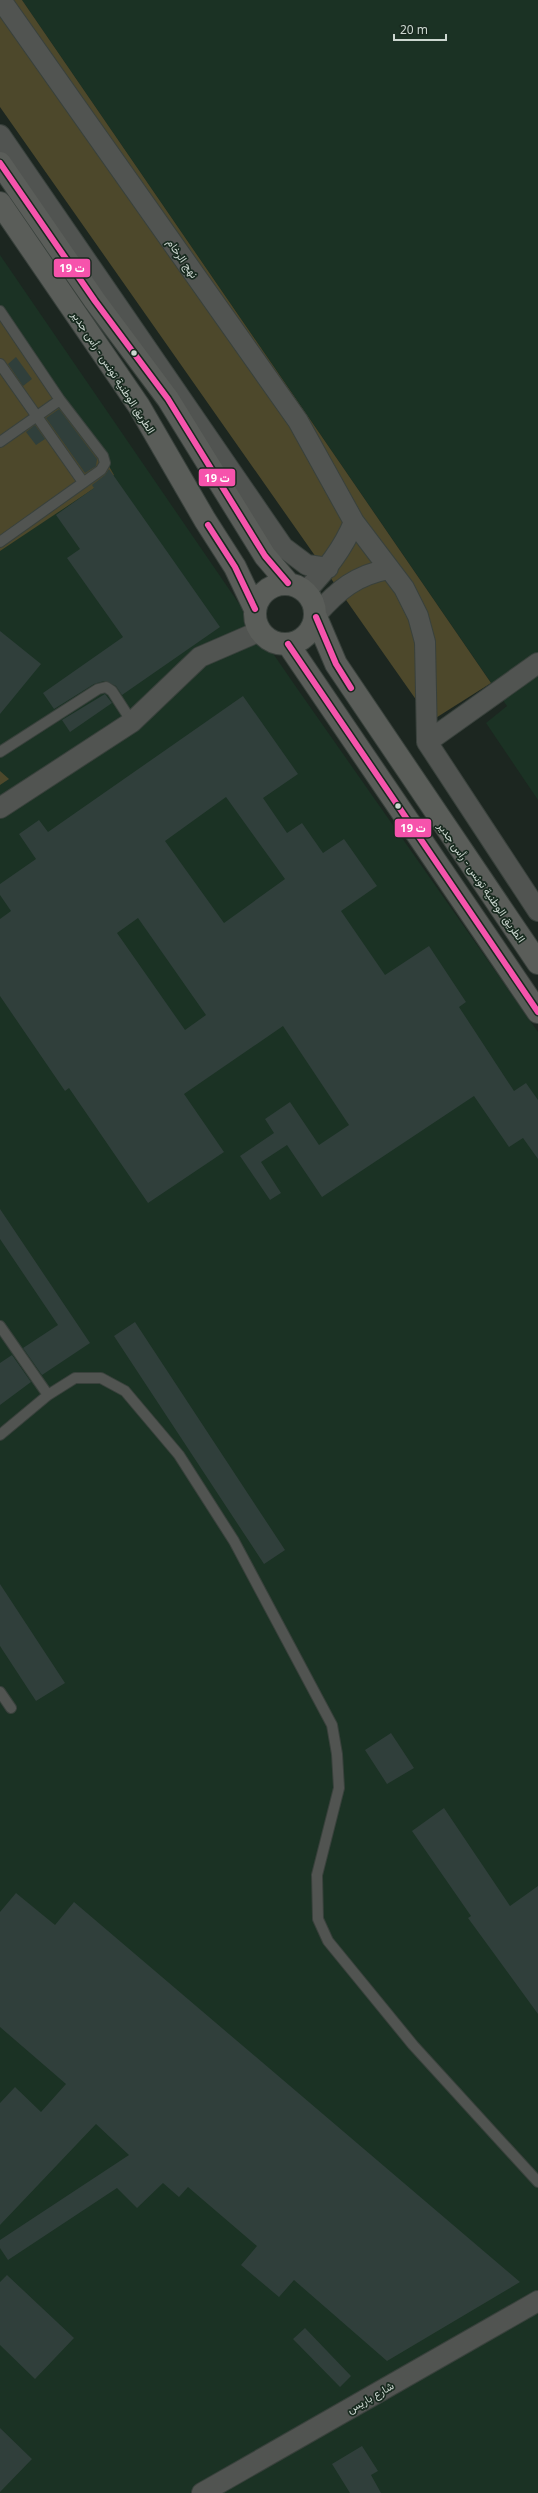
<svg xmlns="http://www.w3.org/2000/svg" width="538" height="2493" viewBox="0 0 538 2493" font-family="'Noto Sans',Vazirmatn,sans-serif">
<rect width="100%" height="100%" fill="#1c2620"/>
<path fill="#1b3224" d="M 22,0 L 538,0 L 538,800 L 486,723 L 507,706 Z
M 0,255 L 294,684 L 538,1032 L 538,2493 L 0,2493 Z"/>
<path fill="#4d482b" d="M 0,0 L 22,0 L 491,683 L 431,721 L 0,107 Z
M 0,306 L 102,454 L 114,475 L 0,551 Z
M 0,771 L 9,779 L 0,785 Z"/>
<path fill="#303f3b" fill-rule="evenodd" d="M 16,357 L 32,379 L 23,386 L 8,364 Z
M 59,409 L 97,459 L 96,466 L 85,473 L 46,418 Z
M 35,425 L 45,439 L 36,445 L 26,432 Z
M 109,469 L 220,627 L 122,695 L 116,686 L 104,681 L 94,684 L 54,709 L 43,693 L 123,637 L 67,558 L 80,549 L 56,515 L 94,488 L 92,485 L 105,475 Z
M 0,631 L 41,664 L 0,714 Z
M 105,694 L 112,703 L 70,732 L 62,720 Z
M 243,696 L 298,774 L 263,798 L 287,833 L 302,823 L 323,853 L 344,839 L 377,886 L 341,911 L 385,975 L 429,946 L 466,1002 L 459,1007 L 514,1091 L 526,1083 L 538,1100 L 538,1159 L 523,1138 L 509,1147 L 474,1096 L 322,1197 L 287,1145 L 261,1162 L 281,1193 L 270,1200 L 240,1156 L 274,1133 L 265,1119 L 290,1102 L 319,1145 L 349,1125 L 283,1026 L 184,1094 L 224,1152 L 148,1203 L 69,1088 L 65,1091 L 0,996 L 0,919 L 11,911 L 0,895 L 0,884 L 36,859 L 19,834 L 39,820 L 48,832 ZM 226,797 L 285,879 L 224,923 L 165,841 ZM 138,918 L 206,1015 L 185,1030 L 117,933 Z
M 0,1209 L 90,1343 L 42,1375 L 23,1348 L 58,1325 L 0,1239 Z
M 135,1322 L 285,1550 L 264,1564 L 114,1336 Z
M 12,1355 L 31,1382 L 0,1405 L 0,1363 Z
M 0,1584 L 65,1683 L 36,1701 L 0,1646 Z
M 391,1733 L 414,1768 L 387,1784 L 365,1750 Z
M 444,1808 L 510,1906 L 538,1886 L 538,2014 L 468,1918 L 471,1916 L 412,1831 Z
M 16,1893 L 55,1925 L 74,1902 L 520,2282 L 387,2361 L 294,2280 L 279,2297 L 241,2265 L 257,2246 L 188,2187 L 179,2197 L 163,2183 L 137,2208 L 117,2188 L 8,2260 L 0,2248 L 0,2240 L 129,2155 L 96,2124 L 0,2225 L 0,2103 L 15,2087 L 41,2112 L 66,2084 L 0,2027 L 0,1912 Z
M 7,2275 L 74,2338 L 35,2379 L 0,2345 L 0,2282 Z
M 305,2328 L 351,2376 L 340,2387 L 293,2339 Z
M 0,2428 L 32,2459 L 0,2492 Z
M 362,2446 L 378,2471 L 371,2475 L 381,2493 L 350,2493 L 332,2464 Z"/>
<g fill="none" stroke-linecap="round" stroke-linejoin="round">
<g stroke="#39413c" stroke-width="12">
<path id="lane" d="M 0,311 L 60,400 L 103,456 L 105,463 L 101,470 L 0,542
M 0,364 L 83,482
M 0,442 L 60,400
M 0,752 L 98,689 L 106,687 L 112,691 L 132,722
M 0,1326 L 48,1395
M 0,1435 L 48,1395 L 75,1378 L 101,1378 L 125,1391 L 179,1455 L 234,1541 L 332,1725 L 337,1754 L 339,1788 L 317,1875 L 318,1919 L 328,1941 L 413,2045 L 538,2182
M 0,1692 L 11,1708"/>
</g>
<g stroke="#39413c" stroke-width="22">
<path id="street" d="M 1,0 L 298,421 L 354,522 L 404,588 L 418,616 L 425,642 L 427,742 L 538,911
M 0,135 L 283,547 L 307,565 L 328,568
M 306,591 C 326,570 343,549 354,522
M 316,615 C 338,590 356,575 389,569
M 427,742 L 538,663
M 0,808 L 132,722 L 200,657 L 260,631
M 202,2493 L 538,2301"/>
</g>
<g stroke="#39413c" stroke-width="24">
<path id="primary" d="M 0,163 L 95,301 L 168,399 L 265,556 L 288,583
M 0,203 L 139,406 L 205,520 L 235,567 L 255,609
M255 614a30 30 0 1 1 60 0a30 30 0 1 1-60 0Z
M 316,617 L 336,664 L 538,963
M 288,644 L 538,1012"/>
</g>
<use href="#lane" stroke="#515451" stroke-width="10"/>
<use href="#street" stroke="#515451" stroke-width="20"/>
<use href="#primary" stroke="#5a5d59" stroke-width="22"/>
<g stroke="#182a1f" stroke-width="9">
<path id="bus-1" d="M 0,163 L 95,301 L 168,399 L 265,556 L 288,583
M 208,525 L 235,567 L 255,609
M 316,617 L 336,664 L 351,688
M 288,644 L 538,1012"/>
</g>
<use href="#bus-1" stroke="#f653ac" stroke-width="6"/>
</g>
<g fill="#ccd7d0" stroke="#182a1f" stroke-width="1.5">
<circle cx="134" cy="353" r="3.5"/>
<circle cx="398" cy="806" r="3.5"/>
</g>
<g text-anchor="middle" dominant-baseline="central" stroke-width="3.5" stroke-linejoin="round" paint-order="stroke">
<g font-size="11" fill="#ccd7d0" stroke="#182a1f">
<text transform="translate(183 258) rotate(55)">نهج الرخام</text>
<text transform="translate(114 372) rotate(57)">الطريق الوطنية تونس - رأس جدير</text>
<text transform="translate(482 882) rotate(55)">الطريق الوطنية تونس - رأس جدير</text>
<text transform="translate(370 2397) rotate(-30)">شارع باريس</text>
</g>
</g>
<g stroke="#182a1f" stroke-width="1.5">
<rect x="53" y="258" width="38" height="20" rx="4" fill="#f653ac"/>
<rect x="198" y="468" width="38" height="19" rx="4" fill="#f653ac"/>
<rect x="394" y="818" width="38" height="20" rx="4" fill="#f653ac"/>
</g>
<g font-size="11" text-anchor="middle" font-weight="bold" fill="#fff">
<text x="72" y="272">19 ت</text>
<text x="217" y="482">19 ت</text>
<text x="413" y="832">19 ت</text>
</g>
<path d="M394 34v6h52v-6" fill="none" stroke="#ccd7d0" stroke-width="2"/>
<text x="400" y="34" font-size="12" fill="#ccd7d0" stroke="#182a1f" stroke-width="3" paint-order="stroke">20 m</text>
</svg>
